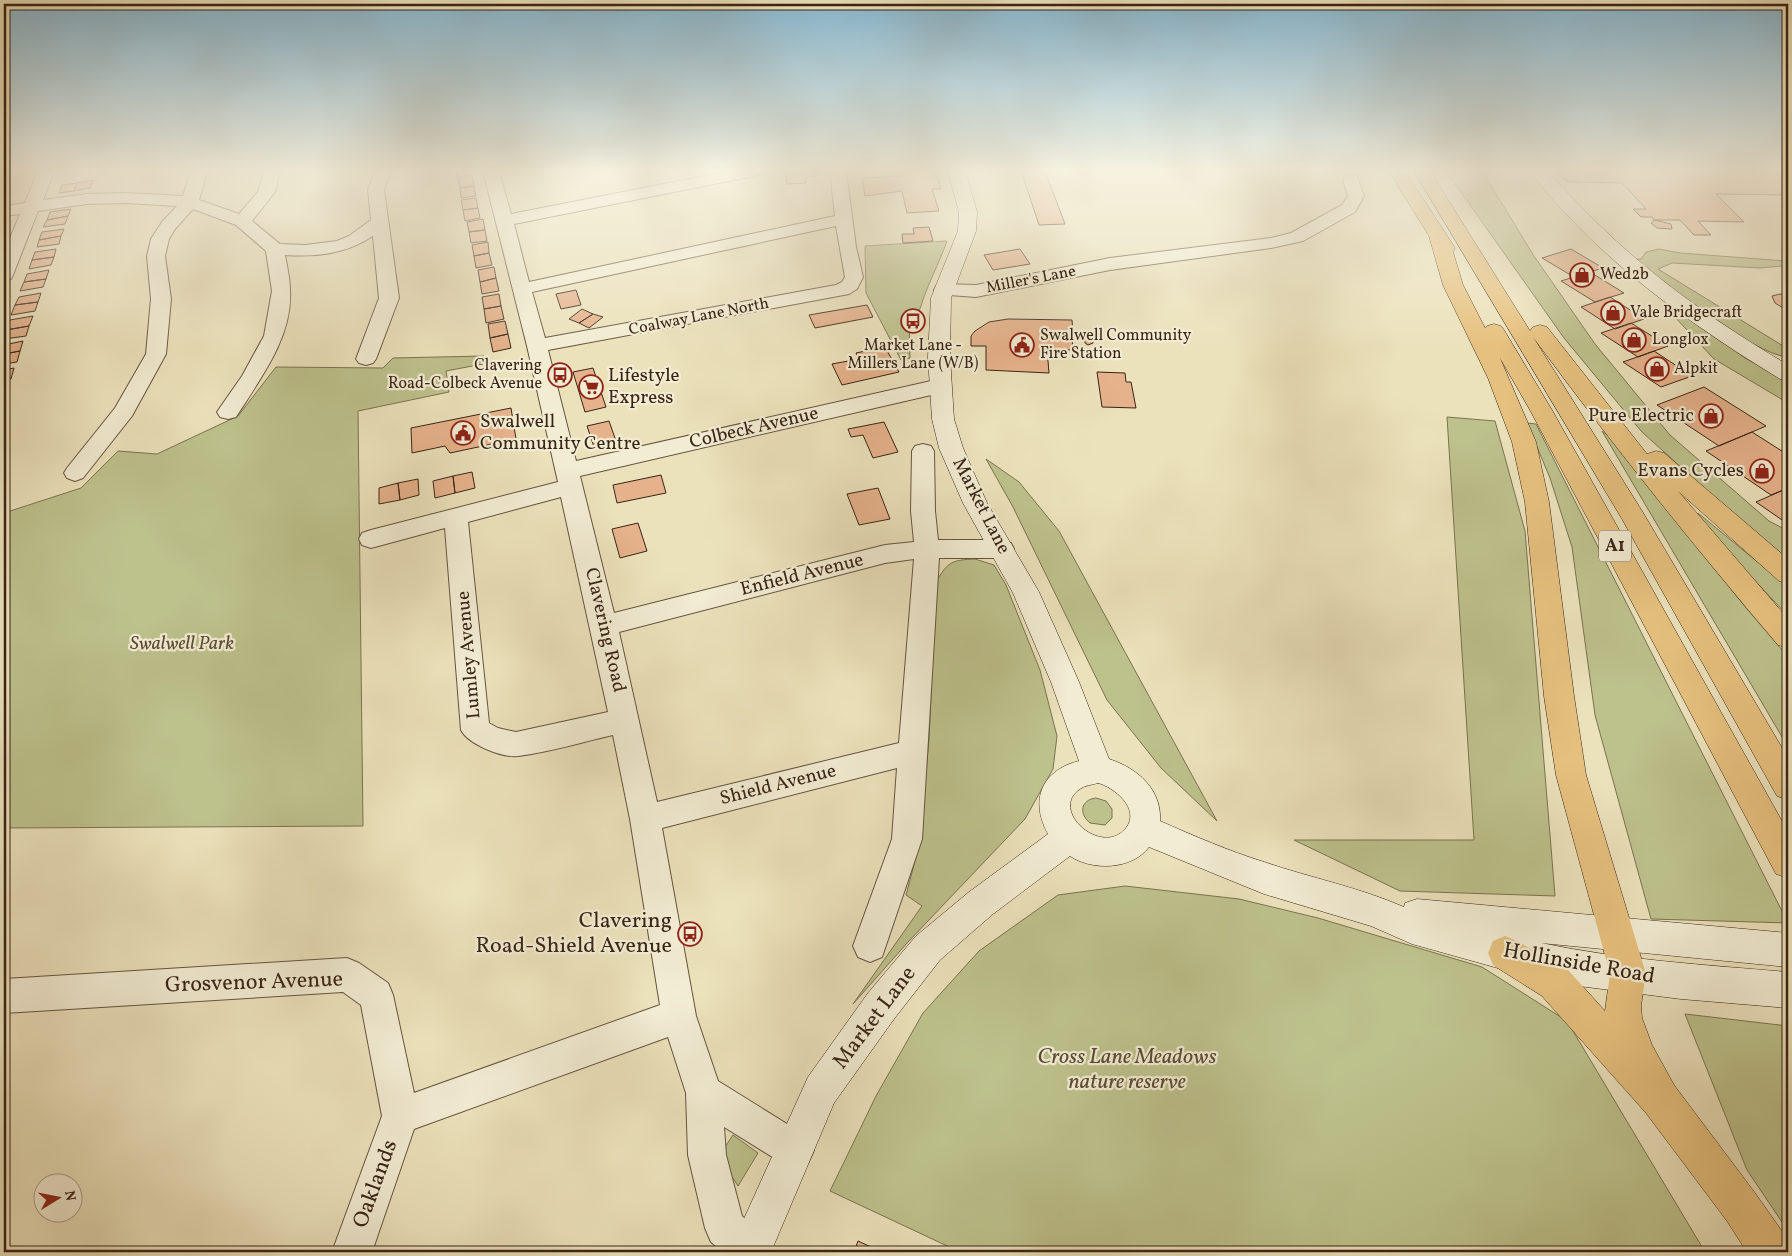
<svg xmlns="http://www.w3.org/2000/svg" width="1792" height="1256" viewBox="0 0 1792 1256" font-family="Vollkorn,serif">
<rect width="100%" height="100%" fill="#ebe1bb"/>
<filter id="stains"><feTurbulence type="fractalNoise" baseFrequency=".004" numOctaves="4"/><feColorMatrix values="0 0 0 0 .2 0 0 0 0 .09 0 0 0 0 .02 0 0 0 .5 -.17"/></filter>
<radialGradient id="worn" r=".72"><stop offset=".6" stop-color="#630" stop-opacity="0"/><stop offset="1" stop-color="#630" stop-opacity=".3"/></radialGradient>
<path fill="#bdc18c" stroke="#7b7251" d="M 1446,171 L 1482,171 L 1534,256 L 1595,344 L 1670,435 L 1769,521 L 1788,531 L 1788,562 L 1751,531 L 1641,431 L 1564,338 Z
M 947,241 C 939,264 927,285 920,309 L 909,314 L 910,358 L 901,360 L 866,293 L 865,246 Z
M 1659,249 L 1680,253 L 1786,261 L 1782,266 L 1760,268 L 1672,263 L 1658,269 L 1788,349 L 1788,357 C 1754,355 1664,283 1636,259 L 1641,259 L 1646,252 Z
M 1673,315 L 1683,315 L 1745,358 L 1788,382 L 1788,403 L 1714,359 Z
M 484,356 L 483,364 L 446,371 L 449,392 L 358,411 L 363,826 L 4,828 L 4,513 L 81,488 L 118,451 L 157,454 L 238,416 L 276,367 L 383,368 L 393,358 Z
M 1447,417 L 1495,421 L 1525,531 L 1555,896 L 1400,891 L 1294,840 L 1474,840 Z
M 1527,423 L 1536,424 L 1788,923 L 1651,919 L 1595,715 L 1572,547 L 1550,478 Z
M 1602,431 L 1609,436 L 1742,603 L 1788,657 L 1788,747 Z
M 986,459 L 1019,482 L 1059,531 L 1217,821 L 1161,768 L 1107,700 L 1013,507 Z
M 1698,513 L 1788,587 L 1788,616 L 1701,523 Z
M 975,559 L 994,565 L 1006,585 L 1040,670 L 1057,736 L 1053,769 L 1025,819 L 908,942 L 853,1004 L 922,906 L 906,895 L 919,846 L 929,740 L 936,582 C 948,561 953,560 975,559 Z
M 1096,798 L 1106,801 L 1112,809 L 1112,818 L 1105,825 L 1090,823 C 1079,814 1080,800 1096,798 Z
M 1125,886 L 1239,899 L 1318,918 L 1482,967 L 1567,1021 L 1705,1252 L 960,1252 L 830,1191 L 876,1096 L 923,1013 L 979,951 L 1058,895 Z
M 1685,1014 L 1788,1026 L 1788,1231 L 1747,1170 Z
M 733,1135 L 758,1153 L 738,1186 L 727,1169 L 723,1150 Z"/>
<path fill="#e6b28b" stroke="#392416" d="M 456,171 L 471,171 L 471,175 L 457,177 Z
M 785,171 L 818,171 L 818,176 L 806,177 L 806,183 L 787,184 Z
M 902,171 L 933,171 L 934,176 L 937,175 L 941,189 L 932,189 L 939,211 L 907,213 L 902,191 L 865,196 L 862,178 L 903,176 Z
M 1021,171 L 1045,171 L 1065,224 L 1039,225 Z
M 1557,171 L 1774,171 L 1788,184 L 1788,195 L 1716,194 L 1744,222 L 1698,221 L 1711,235 L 1694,235 L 1680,220 L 1654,220 L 1652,217 L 1641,217 L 1633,209 L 1646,209 L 1622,183 L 1567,182 Z
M 472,176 L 474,186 L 460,188 L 458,179 Z
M 93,180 L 90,188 L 74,191 L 77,183 Z
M 77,183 L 74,191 L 59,193 L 62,185 Z
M 474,186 L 476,196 L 461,198 L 460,188 Z
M 476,198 L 478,208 L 463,210 L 461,200 Z
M 478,208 L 480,218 L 465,221 L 463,210 Z
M 71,209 L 68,216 L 47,220 L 50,212 Z
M 68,216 L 65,224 L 43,227 L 47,220 Z
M 483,219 L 485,230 L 469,232 L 467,222 Z
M 1655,220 L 1671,224 L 1672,229 L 1657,228 L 1651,223 Z
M 929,227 L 933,241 L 903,243 L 902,234 L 914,234 L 913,228 Z
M 64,229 L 61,236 L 39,240 L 42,232 Z
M 485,230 L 487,241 L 471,243 L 469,232 Z
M 61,236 L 59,244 L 37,247 L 39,240 Z
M 488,242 L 489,253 L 474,256 L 472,245 Z
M 56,249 L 54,257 L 32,260 L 35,252 Z
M 1020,249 L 1030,264 L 993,270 L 984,255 Z
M 1571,249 L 1603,268 L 1590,272 L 1624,293 L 1595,302 L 1561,281 L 1574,277 L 1542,258 Z
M 489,253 L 492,265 L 476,268 L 474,256 Z
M 54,257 L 51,265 L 29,269 L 32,260 Z
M 494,267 L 496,278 L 480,282 L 478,270 Z
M 49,270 L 46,279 L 24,282 L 27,274 Z
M 496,278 L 499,291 L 482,294 L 480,282 Z
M 46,279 L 43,287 L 20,291 L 24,282 Z
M 576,290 L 581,305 L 561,309 L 556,294 Z
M 41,293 L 38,302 L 15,305 L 19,297 Z
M 499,294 L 501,306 L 484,309 L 482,297 Z
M 1780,294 L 1788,295 L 1788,311 L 1775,303 L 1772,296 Z
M 1610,297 L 1644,319 L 1615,329 L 1581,307 Z
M 38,302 L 35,311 L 11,315 L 15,305 Z
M 867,305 L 873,317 L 815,328 L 809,315 Z
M 501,306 L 504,319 L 486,323 L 484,309 Z
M 582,309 L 593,314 L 579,323 L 569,319 Z
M 593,314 L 603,317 L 589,328 L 579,323 Z
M 33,316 L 29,326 L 6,330 L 10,320 Z
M 1008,319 L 1072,320 L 1073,332 L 1092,333 L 1093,343 L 1088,345 L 1085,343 L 1084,337 L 1072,336 L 1073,350 L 1047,349 L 1049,373 L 986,370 L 986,346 L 971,346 L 971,336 L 975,331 L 989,322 Z
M 505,321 L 508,334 L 490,338 L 488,324 Z
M 1631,323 L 1668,346 L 1638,357 L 1601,333 Z
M 29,326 L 26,336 L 4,339 L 6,330 Z
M 508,334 L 511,348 L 493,352 L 490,338 Z
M 23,341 L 20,351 L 4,354 L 4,345 Z
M 885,347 L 899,372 L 842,385 L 832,364 L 859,359 L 856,353 Z
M 20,351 L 17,362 L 4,364 L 4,354 Z
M 1654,351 L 1692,376 L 1661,387 L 1623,362 Z
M 14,368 L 11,379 L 4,380 L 4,370 Z
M 593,368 L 606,407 L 585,412 L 573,372 Z
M 1097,372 L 1125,373 L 1126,382 L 1131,382 L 1136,408 L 1102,407 Z
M 1704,387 L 1766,426 L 1719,446 L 1657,405 Z
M 511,408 L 516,439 L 450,453 L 445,446 L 412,453 L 411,428 Z
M 609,421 L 616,441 L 594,447 L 587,426 Z
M 884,422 L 898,452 L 873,458 L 863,435 L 851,437 L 848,429 Z
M 1752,432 L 1788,455 L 1788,488 L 1771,495 L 1706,451 Z
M 472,472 L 475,488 L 455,493 L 453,476 Z
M 661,475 L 666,493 L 617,503 L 613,485 Z
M 453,476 L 455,493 L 435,498 L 433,481 Z
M 418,479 L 419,495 L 400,500 L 398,483 Z
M 398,483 L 400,500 L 379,504 L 379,488 Z
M 878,488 L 890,519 L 859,525 L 847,494 Z
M 1788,488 L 1788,524 L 1756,502 Z
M 638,523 L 647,551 L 620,558 L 612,529 Z
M 858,1241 L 882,1252 L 854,1252 Z"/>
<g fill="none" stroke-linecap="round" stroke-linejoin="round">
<g stroke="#66533f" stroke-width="2">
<path id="street" d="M 38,171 L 54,171 L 43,200 L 87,194 L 126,193 L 183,196 L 191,171 L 207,171 L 199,200 L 239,214 L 258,192 L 264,171 L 280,171 L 275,192 L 252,221 L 280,244 L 305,245 L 337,241 L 349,236 L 371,220 L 368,190 L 375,171 L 391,171 L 384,190 L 399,298 L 376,359 L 373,363 L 366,365 L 359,363 L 356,359 L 379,298 L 373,236 C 346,254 317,257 285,255 C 287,266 290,278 290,290 C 293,337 260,379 236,417 L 228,419 L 220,417 L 217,412 L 242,376 L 264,336 L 272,291 L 266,251 L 236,225 L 193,209 L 175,229 L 169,239 L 165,256 L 171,299 L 166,354 L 132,416 L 83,478 L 75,481 L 67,478 L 64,473 L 67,468 L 115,408 L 146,354 L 151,299 L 147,256 L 151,239 L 162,222 L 177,206 L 126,203 L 87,204 L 38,211 L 13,275 L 11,279 L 4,281 L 4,253 L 20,214 L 4,216 L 4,206 L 25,203 Z
M 483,171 L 499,171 L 511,214 L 730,171 L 762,171 L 760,174 L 754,176 L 514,224 L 529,282 L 835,216 L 830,171 L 846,171 L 856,247 L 863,277 L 857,289 L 849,294 L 548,350 L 576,461 L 940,379 L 947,381 L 951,386 L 947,391 L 940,393 L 580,476 L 614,613 L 885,545 L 914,542 L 911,511 L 912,451 L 915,446 L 923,444 L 931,446 L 934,451 L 935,511 L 938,540 L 1002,540 L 1011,543 L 1014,549 L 1011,555 L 1002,558 L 939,558 L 922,839 L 882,957 L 870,962 L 858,957 L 853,946 L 892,839 L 897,768 L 662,828 L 696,1016 L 718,1081 L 808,1137 L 814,1150 L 808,1163 L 795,1169 L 782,1163 L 724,1127 L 726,1155 L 742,1216 L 765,1236 L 771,1250 L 770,1252 L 723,1252 L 711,1242 L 705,1228 L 688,1155 L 686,1093 L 668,1037 L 414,1129 L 372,1252 L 332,1252 L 382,1116 L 361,1005 L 343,992 L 4,1013 L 4,979 L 347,958 L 359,963 L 388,983 L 393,995 L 414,1093 L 660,1005 L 630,819 L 613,735 C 582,742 550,752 518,756 C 502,758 468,744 461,730 L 445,528 L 371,548 L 362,545 L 359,539 L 362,533 L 371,530 L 558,482 L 527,346 ZM 836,226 L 845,277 L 842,282 L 836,285 L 545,338 L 532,292 ZM 561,497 L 608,712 L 516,732 L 498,728 L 489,723 L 468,522 ZM 914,559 L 899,743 L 657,802 L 619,632 L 885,563 Z
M 1351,175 L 1357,176 L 1364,196 L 1355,212 L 1303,241 L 1271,248 L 1110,270 L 976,297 L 936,294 L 934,290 L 936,286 L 943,284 L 976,285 L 1110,258 L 1271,238 L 1291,233 L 1342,205 L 1348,196 L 1343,180 L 1345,176 Z"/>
</g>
<g stroke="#392416" stroke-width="1">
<path id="secondary" d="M 948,171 L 965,171 L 977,212 L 976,231 L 951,298 L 950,357 L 954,419 L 963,448 L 987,503 L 1039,592 L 1079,682 L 1109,759 C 1137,768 1162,789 1160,821 C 1194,836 1229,851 1264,862 C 1311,878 1358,887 1404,907 L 1405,903 L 1417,899 L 1788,933 L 1788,967 L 1541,943 C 1622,960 1706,965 1788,972 L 1788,1008 L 1681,999 L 1571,985 L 1505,970 L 1412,944 L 1371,926 L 1264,894 L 1149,847 C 1132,870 1092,871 1070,856 L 993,914 L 940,960 L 894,1019 L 834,1103 L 771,1252 L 729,1252 L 808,1077 L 868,993 L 916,936 L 969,892 L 1048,834 C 1029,800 1042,770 1079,761 L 1051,682 L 1013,593 L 963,503 L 939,448 L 932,419 L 928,357 L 931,298 L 958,231 L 959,212 ZM 1098,783 C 1114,787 1141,809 1126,828 C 1102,858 1048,810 1080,789 C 1085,785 1092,785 1098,783 Z
M 1531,171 L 1548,171 C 1619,253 1695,310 1788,365 L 1788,381 L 1780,379 C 1705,333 1633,284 1572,220 C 1558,205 1541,188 1531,171 Z"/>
</g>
<g stroke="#392416" stroke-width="1">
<path id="highway" d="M 1389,171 L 1405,171 L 1455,248 L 1453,252 L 1463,285 L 1485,328 L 1487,326 L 1494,324 L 1501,326 L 1504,330 L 1552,410 L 1788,832 L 1788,878 L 1776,874 L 1530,410 L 1500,358 L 1536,442 L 1549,502 L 1574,696 L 1586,775 L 1646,974 L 1641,1005 L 1642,1018 L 1652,1045 L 1674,1085 L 1755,1193 L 1786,1237 L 1788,1252 L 1747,1252 L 1727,1221 L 1646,1113 L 1542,996 L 1493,965 L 1488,953 L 1493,941 L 1505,936 L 1517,941 L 1568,970 L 1605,1011 L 1610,974 L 1556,775 L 1544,696 L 1525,502 L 1512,442 L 1488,378 L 1443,285 L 1429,236 Z
M 1414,171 L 1430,171 L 1530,331 L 1533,327 L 1540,325 L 1547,327 L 1647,454 L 1656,451 L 1664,453 L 1788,559 L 1788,584 L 1779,581 L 1678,491 L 1788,619 L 1788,648 L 1778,645 C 1693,545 1611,443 1533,337 L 1642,511 L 1788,758 L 1788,800 L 1777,796 L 1622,519 Z"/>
</g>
<use href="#street" fill="#f2ecd3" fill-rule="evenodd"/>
<use href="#secondary" fill="#f2ecd3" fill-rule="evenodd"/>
<use href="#highway" fill="#e6c07e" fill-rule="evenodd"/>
</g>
<linearGradient id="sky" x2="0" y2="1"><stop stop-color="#88b8d1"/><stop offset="0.49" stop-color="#f6f2e0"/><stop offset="1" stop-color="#f6f2e0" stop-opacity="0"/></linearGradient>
<rect width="1792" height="347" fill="url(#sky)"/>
<defs>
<g id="shop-ring" transform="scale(1.25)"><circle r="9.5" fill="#f2ecd3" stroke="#8f2418" stroke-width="1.5"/><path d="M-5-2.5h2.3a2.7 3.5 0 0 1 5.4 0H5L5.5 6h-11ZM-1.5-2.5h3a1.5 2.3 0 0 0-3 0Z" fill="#8f2418"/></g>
<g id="bus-ring" transform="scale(1.25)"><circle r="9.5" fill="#f2ecd3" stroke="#8f2418" stroke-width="1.5"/><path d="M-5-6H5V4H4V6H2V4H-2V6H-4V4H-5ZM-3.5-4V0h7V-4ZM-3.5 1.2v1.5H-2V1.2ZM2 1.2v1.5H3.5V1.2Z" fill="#8f2418"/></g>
<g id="civic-ring" transform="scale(1.25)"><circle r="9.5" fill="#f2ecd3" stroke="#8f2418" stroke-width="1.5"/><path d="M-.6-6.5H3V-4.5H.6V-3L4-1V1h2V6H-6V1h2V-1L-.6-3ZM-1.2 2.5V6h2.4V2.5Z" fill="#8f2418"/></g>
<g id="supermarket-ring" transform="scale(1.25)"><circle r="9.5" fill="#f2ecd3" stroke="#8f2418" stroke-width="1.5"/><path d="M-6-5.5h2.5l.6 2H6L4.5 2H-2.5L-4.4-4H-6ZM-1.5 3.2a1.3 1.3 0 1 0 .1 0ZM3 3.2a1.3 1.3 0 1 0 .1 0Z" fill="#8f2418"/></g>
</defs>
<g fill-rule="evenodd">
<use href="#shop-ring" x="1582" y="275"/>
<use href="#shop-ring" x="1613" y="313"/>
<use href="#bus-ring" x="913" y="321"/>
<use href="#shop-ring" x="1634" y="340"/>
<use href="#civic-ring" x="1022" y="345"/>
<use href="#shop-ring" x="1657" y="369"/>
<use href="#bus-ring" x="560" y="375"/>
<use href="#supermarket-ring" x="591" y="387"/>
<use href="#shop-ring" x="1711" y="416"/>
<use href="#civic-ring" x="463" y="433"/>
<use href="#shop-ring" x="1762" y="471"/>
<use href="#bus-ring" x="690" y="934"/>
</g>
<g text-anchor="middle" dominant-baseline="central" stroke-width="4.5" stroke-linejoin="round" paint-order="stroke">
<g font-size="16" fill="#392416" stroke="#f2ecd3" text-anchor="start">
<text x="1600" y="275">Wed2b</text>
<text x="1630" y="313">Vale Bridgecraft</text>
<text x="1040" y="336">Swalwell Community<tspan x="1040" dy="18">Fire Station</tspan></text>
<text x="1652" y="340">Longlox</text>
<text x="913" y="346" text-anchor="middle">Market Lane -<tspan x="913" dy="18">Millers Lane (W/B)</tspan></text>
<text x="542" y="366" text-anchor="end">Clavering<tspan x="542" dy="18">Road-Colbeck Avenue</tspan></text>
<text x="1674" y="369">Alpkit</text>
</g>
<g font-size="16" fill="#392416" stroke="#f2ecd3">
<text transform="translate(1031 280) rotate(-11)">Miller's Lane</text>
<text transform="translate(699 317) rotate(-11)">Coalway Lane North</text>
</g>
<rect fill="#f2ecd3" stroke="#70604f" stroke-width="1" x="1599" y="530.5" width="32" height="31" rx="4"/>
<g font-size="18" font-weight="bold" fill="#392416">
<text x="1615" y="546">A1</text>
</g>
<g font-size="19" fill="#392416" stroke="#f2ecd3" text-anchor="start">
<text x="608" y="376">Lifestyle<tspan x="608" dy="22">Express</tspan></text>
<text x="1694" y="416" text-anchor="end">Pure Electric</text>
<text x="480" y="422">Swalwell<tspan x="480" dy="22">Community Centre</tspan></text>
<text x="1744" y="471" text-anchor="end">Evans Cycles</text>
</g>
<g font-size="19" fill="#392416" stroke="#f2ecd3">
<text transform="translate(754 428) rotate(-13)">Colbeck Avenue</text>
<text transform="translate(981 506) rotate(63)">Market Lane</text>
<text transform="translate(802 575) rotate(-14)">Enfield Avenue</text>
<text transform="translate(605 630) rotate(77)">Clavering Road</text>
<text transform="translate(469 655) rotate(-95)">Lumley Avenue</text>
<text transform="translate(778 785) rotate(-14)">Shield Avenue</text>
</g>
<g font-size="19" font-style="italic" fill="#5a4b34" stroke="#f2ecd3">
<text x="182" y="644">Swalwell Park</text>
</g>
<g font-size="22" fill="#392416" stroke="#f2ecd3" text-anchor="end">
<text x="672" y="921">Clavering<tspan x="672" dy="25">Road-Shield Avenue</tspan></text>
</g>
<g font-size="22" fill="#392416" stroke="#f2ecd3">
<text transform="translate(1579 964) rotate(10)">Hollinside Road</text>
<text transform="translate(254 983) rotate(-2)">Grosvenor Avenue</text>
<text transform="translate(875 1018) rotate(-53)">Market Lane</text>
<text transform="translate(376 1184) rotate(-70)">Oaklands</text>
</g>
<g font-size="22" font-style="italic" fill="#5a4b34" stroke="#f2ecd3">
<text x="1127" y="1057">Cross Lane Meadows<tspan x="1127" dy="25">nature reserve</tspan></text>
</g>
</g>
<rect width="1792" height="1256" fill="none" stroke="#ebe1bb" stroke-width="20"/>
<rect x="5" y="5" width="1782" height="1246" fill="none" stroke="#392416" stroke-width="2.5"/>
<rect x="10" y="10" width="1772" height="1236" fill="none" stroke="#392416"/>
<g transform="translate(58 1198) rotate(80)"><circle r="24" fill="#f2ecd3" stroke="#a89c87"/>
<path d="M0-4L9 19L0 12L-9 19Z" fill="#8f2418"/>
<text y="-8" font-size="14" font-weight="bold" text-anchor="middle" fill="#392416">N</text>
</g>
<rect width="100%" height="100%" filter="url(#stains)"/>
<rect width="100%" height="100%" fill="url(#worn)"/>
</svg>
